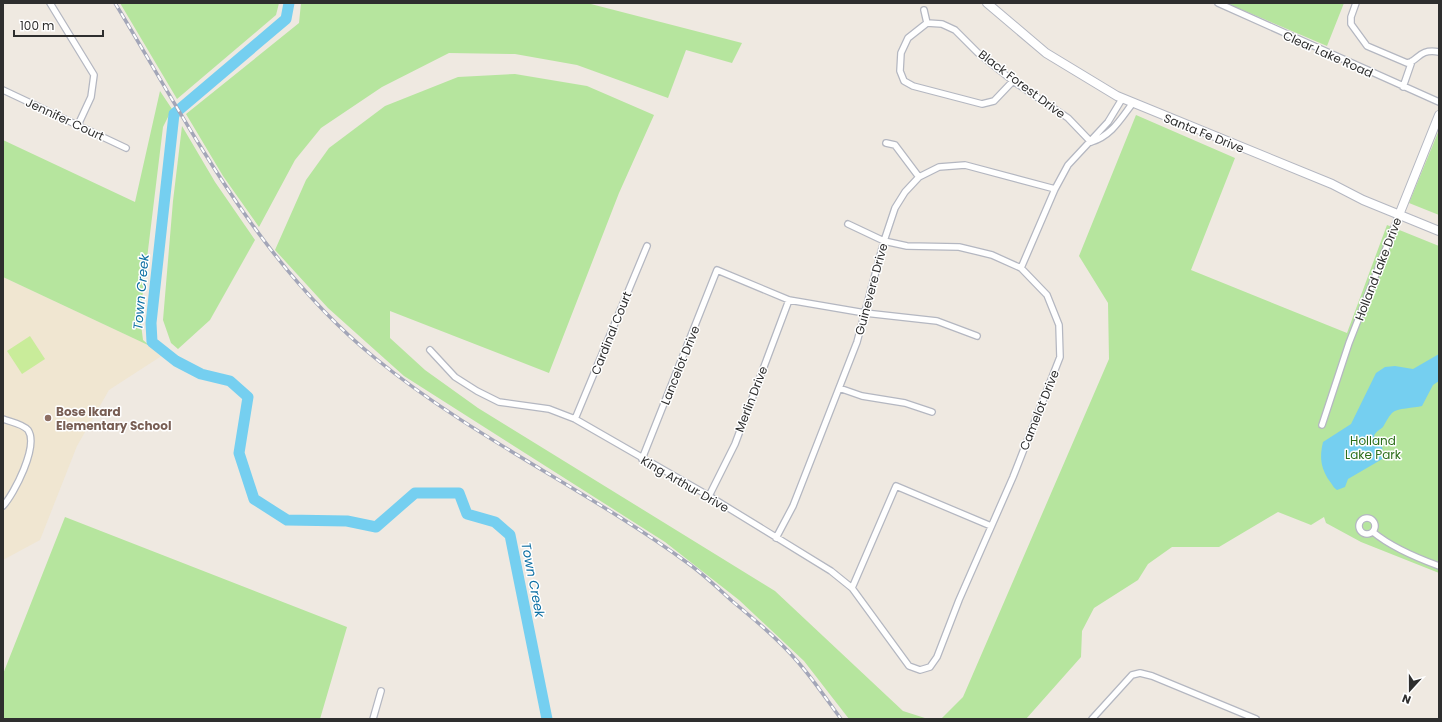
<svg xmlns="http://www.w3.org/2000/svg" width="1442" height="722" viewBox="0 0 1442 722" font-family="Poppins,sans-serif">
<rect width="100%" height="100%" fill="#efe9e1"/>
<path fill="#f0e6d1" d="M 3,277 L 150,346 L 163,355 L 109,390 L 77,446 L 40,540 L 3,560 Z"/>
<path fill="#b6e59e" d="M 120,3 L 279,3 L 276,15 L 177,99 Z
M 301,3 L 587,3 L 742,43 L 732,63 L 686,50 L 668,98 L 577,65 L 515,54 L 449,53 L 382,87 L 321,128 L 295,160 L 259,227 L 223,176 L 186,114 L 299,23 Z
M 1226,3 L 1344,3 L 1327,46 Z
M 515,74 L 587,86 L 654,115 L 619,193 L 549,373 L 390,311 L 390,338 L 425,370 L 478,408 L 775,591 L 903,711 L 928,719 L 849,719 L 804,661 L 739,600 L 665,542 L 404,376 L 328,308 L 275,250 L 306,180 L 329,148 L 385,106 L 458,77 Z
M 160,91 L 172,109 L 163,127 L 140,316 L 143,340 L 150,346 L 3,277 L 3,140 L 135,202 Z
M 1136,115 L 1235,158 L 1191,270 L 1347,333 L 1387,225 L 1439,246 L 1439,573 L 1361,542 L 1326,523 L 1324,517 L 1311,525 L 1278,512 L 1219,547 L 1172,547 L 1148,564 L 1138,580 L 1094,608 L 1082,631 L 1081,657 L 1026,719 L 941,719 L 963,697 L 1109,359 L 1108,303 L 1079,256 Z
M 182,126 L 215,182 L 255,240 L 210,320 L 178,349 L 171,343 L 163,320 L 173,201 Z
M 1439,130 L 1439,215 L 1409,203 Z
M 65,517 L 347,627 L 320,719 L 3,719 L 3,674 Z"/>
<path fill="#c9ec9a" d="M 30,336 L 45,359 L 22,374 L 7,351 Z"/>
<path fill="#75cff0" d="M 1439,354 L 1439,381 L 1433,385 L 1422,406 C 1414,408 1397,408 1392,413 C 1388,417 1386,422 1383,427 C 1380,430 1376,431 1374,436 L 1382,447 L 1384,458 L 1348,479 L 1345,487 L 1337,490 C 1334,488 1333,486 1331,483 C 1321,470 1319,458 1323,442 L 1351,424 L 1376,373 L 1385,367 L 1395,366 L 1413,369 Z"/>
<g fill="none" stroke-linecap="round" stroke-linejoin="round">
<path stroke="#75cff0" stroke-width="11" d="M 289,3 L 286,19 L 174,114 L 151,323 L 152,342 L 176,361 L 201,374 L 230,381 L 248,397 L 239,453 L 254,499 L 287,520 L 347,521 L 376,527 L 415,493 L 459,493 L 467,514 L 495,522 L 510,535 L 547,719"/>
<g stroke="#b4b7c1" stroke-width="8">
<path id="street" d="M 50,3 L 94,75 L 91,97 L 78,125
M 1218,3 L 1439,102
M 1356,3 L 1351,17 L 1351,24 L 1367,46 L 1407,63 C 1418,62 1418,48 1439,52
M 924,10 L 927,23
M 927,23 L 942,24 L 955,30 L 978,53 L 1013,81 L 1068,118 L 1091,142
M 927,23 L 908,38 L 901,53 L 900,71 L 904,81 L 913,86 L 982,104 L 994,101 L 1013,81
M 1403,87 L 1412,61
M 3,90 L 126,148
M 1091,142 C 1111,136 1120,120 1132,104
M 886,143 L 895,145 L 919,177
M 1021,268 L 1055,189 L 1068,165 L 1108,122 L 1122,99
M 430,350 L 455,377 L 477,391 L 499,402 L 549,409 L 575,419 L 709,496 L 831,571 L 852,588 L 909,666 L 920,670 L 930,667 L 937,657 L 959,600 L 1013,477 L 1060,357 L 1059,325 L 1047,295 L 1021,268 L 992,255 L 959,247 L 907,246 L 884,241 L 848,224
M 839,388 L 862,396 L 905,403 L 932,412
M 3,419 C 11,422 23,424 28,430 C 39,446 14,494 3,506
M 575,419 L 647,246
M 1322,425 L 1349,343 L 1399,215
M 642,459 L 717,270 L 789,300 L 865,313 L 937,321 L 977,336
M 709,496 L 735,444 L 789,300
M1359 526a8 8 0 1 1 16 0a8 8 0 1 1-16 0Z
M 1373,532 C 1391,547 1417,558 1439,566
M 776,538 L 793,506 L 857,342 L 884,241 L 895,208 L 905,192 L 919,177 L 939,167 L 965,165 L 1055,189
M 852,588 L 896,486 L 991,526
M 373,719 L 381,691
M 1092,719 L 1132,675 L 1140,673 L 1152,676 L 1256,719"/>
</g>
<g stroke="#b4b7c1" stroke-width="10">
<path id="secondary" d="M 987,3 L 1046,53 L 1117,96 L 1332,184 L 1363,200 L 1439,231
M 1399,215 L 1439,115"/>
</g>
<use href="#street" stroke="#fff" stroke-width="5.5"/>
<use href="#secondary" stroke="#fff" stroke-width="8"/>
<g stroke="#a3a6b8" stroke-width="3.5">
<path id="rail" d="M 115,3 C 192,130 258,263 375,358 C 473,438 588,490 689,564 C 704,575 718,588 732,601 C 755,620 778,639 797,661 C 813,679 827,700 841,719"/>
</g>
<use href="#rail" stroke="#fff" stroke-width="2" stroke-dasharray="6" stroke-linecap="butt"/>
</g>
<circle fill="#8d6e63" stroke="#fff" stroke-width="1.5" cx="48" cy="418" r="4"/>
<g text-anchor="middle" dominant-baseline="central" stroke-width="3" stroke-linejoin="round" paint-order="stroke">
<g font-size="12" fill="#2e2e2e" stroke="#fff">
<text transform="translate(1328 54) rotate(24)">Clear Lake Road</text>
<text transform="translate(1022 84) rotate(37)">Black Forest Drive</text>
<text transform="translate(65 119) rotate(25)">Jennifer Court</text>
<text transform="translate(1204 133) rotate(22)">Santa Fe Drive</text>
<text transform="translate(1378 269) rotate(-69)">Holland Lake Drive</text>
<text transform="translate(871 289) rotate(-75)">Guinevere Drive</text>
<text transform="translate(611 333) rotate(-68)">Cardinal Court</text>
<text transform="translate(680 365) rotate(-68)">Lancelot Drive</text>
<text transform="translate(751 399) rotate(-69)">Merlin Drive</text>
<text transform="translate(1039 410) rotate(-68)">Camelot Drive</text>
<text transform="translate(685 484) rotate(30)">King Arthur Drive</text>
</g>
<g font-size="12" font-weight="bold" fill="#785e54" stroke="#fff" text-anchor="start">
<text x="56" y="411">Bose Ikard<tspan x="56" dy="14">Elementary School</tspan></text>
</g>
<g font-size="12" fill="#2c6e1b" stroke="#fff">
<text x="1373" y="440">Holland<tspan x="1373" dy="14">Lake Park</tspan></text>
</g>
<g font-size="13" font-style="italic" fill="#0d6fa3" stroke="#fff">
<text transform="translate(141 292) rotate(-85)">Town Creek</text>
<text transform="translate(533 580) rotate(79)">Town Creek</text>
</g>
</g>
<rect width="1442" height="722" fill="none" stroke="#2e2e2e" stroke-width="8"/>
<g transform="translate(1410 690) rotate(201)" stroke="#ffffff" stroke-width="3" paint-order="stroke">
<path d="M0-3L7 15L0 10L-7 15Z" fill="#2e2e2e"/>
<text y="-6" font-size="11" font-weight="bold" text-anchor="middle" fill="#2e2e2e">N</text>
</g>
<path d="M14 30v6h89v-6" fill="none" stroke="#2e2e2e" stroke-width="2"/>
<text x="20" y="30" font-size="12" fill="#2e2e2e" stroke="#ffffff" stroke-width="3" paint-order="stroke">100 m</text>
</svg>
